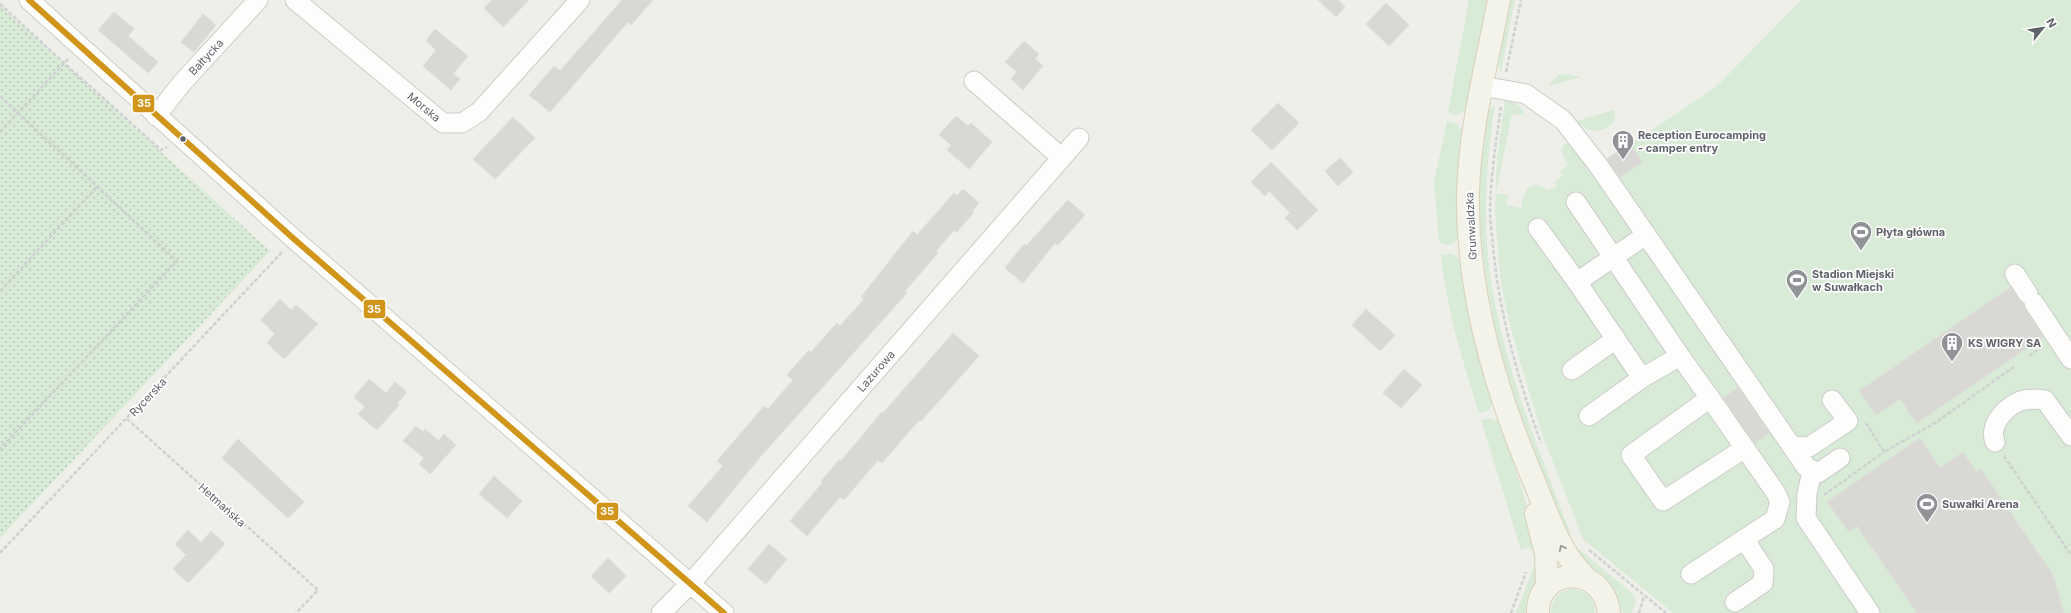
<svg xmlns="http://www.w3.org/2000/svg" width="2071" height="613" viewBox="0 0 2071 613" font-family="Inter,sans-serif">
<defs>
<pattern id="garden-dots" width="8" height="8" patternUnits="userSpaceOnUse"><rect width="8" height="8" fill="#d8ebd7"/><path d="M2 2h.1M6 6h.1" fill="none" stroke="#b2c2b2" stroke-width="1.8" stroke-linecap="round"/></pattern>
</defs>
<rect width="100%" height="100%" fill="#efefea"/>
<path fill="#d8ebd7" d="M 1469,0 L 1488,0 L 1467,109 L 1456,115 L 1448,112 Z
M 1509,0 L 1515,0 L 1501,72 L 1497,60 Z
M 1801,0 L 2071,0 L 2071,613 L 1673,613 L 1583,539 L 1542,434 L 1518,355 L 1507,313 L 1500,277 L 1495,210 L 1497,158 L 1505,101 C 1514,101 1523,106 1524,115 L 1512,114 L 1496,193 L 1508,195 L 1507,205 L 1521,208 C 1522,204 1522,197 1525,193 C 1530,182 1542,184 1548,191 L 1557,186 L 1555,181 L 1562,176 L 1560,171 L 1568,166 L 1561,151 L 1564,144 L 1569,143 L 1604,161 L 1629,143 L 1630,145 L 1717,86 Z
M 1566,74 L 1581,77 L 1548,86 L 1558,75 Z
M 1495,105 C 1488,151 1484,197 1487,244 C 1494,345 1536,441 1571,535 L 1565,537 C 1517,414 1469,287 1482,153 C 1484,138 1482,115 1495,105 Z
M 1614,110 C 1620,124 1602,133 1590,130 C 1585,129 1580,124 1576,121 Z
M 1447,121 L 1457,124 L 1463,131 L 1459,237 C 1452,245 1448,248 1439,242 L 1434,183 Z
M 1452,254 L 1461,260 L 1494,401 L 1489,410 L 1479,413 C 1463,362 1446,308 1441,255 Z
M 1491,418 L 1501,423 L 1525,499 L 1537,547 L 1530,550 L 1529,547 L 1521,550 L 1481,420 Z
M 1579,549 L 1632,593 L 1636,601 L 1632,613 L 1625,613 L 1620,608 L 1571,552 Z
M 1541,563 L 1542,569 L 1527,613 L 1516,613 L 1534,566 Z
M 1570,589 C 1585,589 1595,598 1595,613 L 1551,613 C 1551,601 1558,592 1570,589 Z"/>
<path fill="url(#garden-dots)" d="M 0,6 L 270,251 L 0,538 Z"/>
<path fill="#d9d8d5" stroke="#deddd9" d="M 492,0 L 529,0 L 503,27 L 484,8 Z
M 622,0 L 653,0 L 631,25 L 628,22 L 550,112 L 529,95 L 554,66 L 560,71 Z
M 1318,0 L 1338,0 L 1345,7 L 1336,17 Z
M 1386,3 L 1409,25 L 1389,46 L 1366,24 Z
M 114,12 L 134,29 L 128,36 L 158,62 L 148,73 L 98,30 Z
M 203,14 L 216,25 L 194,52 L 181,42 Z
M 435,29 L 468,56 L 453,74 L 460,79 L 451,90 L 423,66 L 436,50 L 426,41 Z
M 1024,41 L 1039,54 L 1035,59 L 1043,66 L 1023,90 L 1011,79 L 1017,72 L 1005,62 Z
M 1278,103 L 1299,123 L 1272,150 L 1251,130 Z
M 956,116 L 968,126 L 971,123 L 992,142 L 969,169 L 947,150 L 951,145 L 939,135 Z
M 513,117 L 535,138 L 495,179 L 473,159 Z
M 1629,143 L 1642,162 L 1620,177 L 1607,159 Z
M 1340,158 L 1353,172 L 1338,186 L 1325,171 Z
M 1271,162 L 1318,210 L 1297,230 L 1285,218 L 1290,213 L 1269,191 L 1265,196 L 1251,182 Z
M 963,189 L 979,203 L 972,211 L 974,212 L 957,232 L 954,230 L 936,251 L 938,253 L 905,291 L 907,293 L 761,456 L 707,522 L 688,506 L 723,466 L 717,461 L 764,406 L 768,409 L 793,380 L 787,375 L 809,350 L 811,352 L 837,323 L 840,326 L 864,299 L 861,297 L 913,231 L 917,235 L 954,193 L 957,196 Z
M 1068,200 L 1085,215 L 1058,245 L 1055,243 L 1023,283 L 1005,268 L 1024,244 L 1026,246 Z
M 2011,287 L 2043,337 L 1917,423 L 1900,399 L 1876,415 L 1859,391 Z
M 280,299 L 291,310 L 296,305 L 318,324 L 284,359 L 267,343 L 275,334 L 261,320 Z
M 1366,309 L 1395,335 L 1380,351 L 1352,325 Z
M 953,333 L 979,356 L 921,421 L 919,420 L 882,463 L 878,460 L 844,500 L 840,497 L 807,536 L 790,521 L 823,482 L 821,481 L 839,460 L 841,461 L 882,412 L 883,413 Z
M 1404,369 L 1422,385 L 1401,408 L 1383,393 Z
M 369,379 L 386,393 L 395,382 L 407,392 L 397,404 L 399,405 L 377,430 L 358,414 L 365,407 L 354,397 Z
M 1738,388 L 1769,433 L 1755,443 L 1723,398 Z
M 416,426 L 423,432 L 425,429 L 439,441 L 444,434 L 456,445 L 430,474 L 419,464 L 424,458 L 403,441 Z
M 1920,438 L 1940,468 L 1963,452 L 1976,472 L 1981,469 L 2053,575 L 2064,613 L 1917,613 L 1857,526 L 1849,532 L 1827,502 Z
M 238,439 L 304,502 L 288,518 L 222,458 Z
M 494,476 L 522,501 L 507,518 L 479,494 Z
M 188,530 L 201,543 L 211,531 L 225,544 L 188,583 L 173,569 L 186,555 L 175,544 Z
M 769,544 L 787,559 L 766,584 L 748,569 Z
M 608,558 L 626,576 L 609,593 L 591,576 Z"/>
<g fill="none" stroke-linecap="round" stroke-linejoin="round">
<g stroke="#cbcbcb" stroke-width="21">
<path id="minor" d="M 29,0 L 294,239 L 724,613
M 295,0 L 443,123 L 462,123 L 479,112 L 580,0
M 974,81 L 1062,158
M 1482,86 L 1526,94 L 1563,120 L 1598,165 L 1806,467 L 1818,473 L 1840,458
M 156,116 L 182,83 L 258,0
M 1576,202 L 1680,356 L 1642,378
M 1538,228 L 1577,282
M 2015,274 L 2028,294
M 2034,303 L 2071,359
M 1680,356 L 1710,398 L 1631,455 L 1663,501 L 1745,448
M 1572,370 L 1616,339
M 1589,416 L 1642,378 L 1577,282 L 1646,235
M 1995,442 C 1989,426 2003,409 2018,402 C 2026,398 2036,399 2045,400 L 2071,436
M 1792,446 L 1809,447 L 1848,421 L 1832,400
M 1812,471 L 1807,494 L 1806,518 L 1870,613
M 1691,574 L 1775,519 L 1780,502 L 1776,493 L 1710,398
M 1735,602 L 1763,583 L 1764,569 L 1744,539
M 661,613 L 690,584 L 1079,138"/>
</g>
<g stroke="#d7d1b8" stroke-width="24">
<path id="major" d="M 1499,0 C 1487,63 1470,127 1468,192 C 1466,289 1494,386 1531,474 C 1547,511 1557,550 1586,578
M 1536,514 L 1546,554 L 1547,588
M 1538,613 C 1536,568 1603,561 1609,613"/>
</g>
<path stroke="#cdd1cf" stroke-width="2.5" stroke-dasharray="4 2" stroke-linecap="butt" d="M 0,4 L 64,63 L 161,150 L 167,147
M 1506,72 L 1521,0
M 0,96 L 177,261 L 0,449
M 1501,107 C 1496,141 1491,175 1490,209 C 1490,221 1492,234 1493,246 C 1499,313 1518,379 1541,443
M 0,132 L 68,59
M 0,291 L 97,187
M 2029,356 L 2043,346
M 127,419 L 318,590 L 296,613
M 1866,423 L 1884,452 L 1935,423 L 2015,366
M 2004,456 L 2071,555
M 1824,495 L 1884,452
M 1589,550 L 1666,613
M 0,553 L 283,251
M 1511,613 L 1526,572
M 1639,613 L 1644,596"/>
<use href="#minor" stroke="#fdfdfc" stroke-width="19"/>
<use href="#major" stroke="#f4f3e9" stroke-width="22"/>
<g stroke="#fff" stroke-width="9">
<path id="bus-1" d="M 29,0 L 294,239 L 724,613"/>
</g>
<use href="#bus-1" stroke="#d1951a" stroke-width="6"/>
</g>
<defs><path id="oneway-chevron" d="M-2-3.5L2.5 0L-2 3.5" fill="none" stroke-width="1.6" stroke-linecap="round" stroke-linejoin="round"/></defs>
<use stroke="#939595" href="#oneway-chevron" transform="translate(1562 548) rotate(-116)"/>
<defs>
<g id="building-pin" transform="scale(1.15)"><path d="M0 17L-7.5 6A9.5 9.5 0 1 1 7.5 6Z" fill="#919396" stroke="#fff"/><path d="M-4-6H4V6H1V3H-1V6H-4ZM-2.5-4.3h1.7v1.8h-1.7ZM.8-4.3h1.7v1.8H.8ZM-2.5-1h1.7V.8h-1.7ZM.8-1h1.7V.8H.8Z" fill="#fff"/></g>
<g id="stadium-pin" transform="scale(1.15)"><path d="M0 17L-7.5 6A9.5 9.5 0 1 1 7.5 6Z" fill="#919396" stroke="#fff"/><path d="M0-5a6.5 5 0 1 0 0 10a6.5 5 0 1 0 0-10ZM-3.5-1.8h7v3.6h-7Z" fill="#fff"/></g>
</defs>
<g fill-rule="evenodd">
<use href="#building-pin" x="1623" y="141"/>
<use href="#stadium-pin" x="1861" y="232"/>
<use href="#stadium-pin" x="1797" y="280"/>
<use href="#building-pin" x="1952" y="343"/>
<use href="#stadium-pin" x="1927" y="504"/>
</g>
<circle fill="#5f6268" stroke="#fff" stroke-width="1.5" cx="183" cy="139" r="3.5"/>
<g text-anchor="middle" dominant-baseline="central" stroke-width="3.5" stroke-linejoin="round" paint-order="stroke">
<g font-size="11" fill="#5f6268" stroke="#fff">
<text transform="translate(206 57) rotate(-47)">Bałtycka</text>
<text transform="translate(424 107) rotate(40)">Morska</text>
<text transform="translate(1471 226) rotate(-93)">Grunwaldzka</text>
<text transform="translate(876 371) rotate(-49)">Lazurowa</text>
<text transform="translate(148 397) rotate(-47)">Rycerska</text>
<text transform="translate(222 505) rotate(42)">Hetmańska</text>
</g>
<g font-size="11" font-weight="bold" fill="#5f6268" stroke="#fff" text-anchor="start">
<text x="1638" y="135">Reception Eurocamping<tspan x="1638" dy="13">- camper entry</tspan></text>
<text x="1876" y="232">Płyta główna</text>
<text x="1812" y="274">Stadion Miejski<tspan x="1812" dy="13">w Suwałkach</tspan></text>
<text x="1968" y="343">KS WIGRY SA</text>
<text x="1942" y="504">Suwałki Arena</text>
</g>
</g>
<g stroke="#fff" stroke-width="1.5">
<rect x="132" y="94" width="23" height="19" rx="4" fill="#d1951a"/>
<rect x="363" y="299" width="23" height="20" rx="4" fill="#d1951a"/>
<rect x="596" y="502" width="23" height="19" rx="4" fill="#d1951a"/>
</g>
<g font-size="11" text-anchor="middle" font-weight="bold" fill="#fff">
<text x="144" y="107">35</text>
<text x="374" y="313">35</text>
<text x="607" y="515">35</text>
</g>
<g transform="translate(2043 28) rotate(60)" stroke="#ffffff" stroke-width="3" paint-order="stroke">
<path d="M0-3L7 15L0 10L-7 15Z" fill="#5f6268"/>
<text y="-6" font-size="11" font-weight="bold" text-anchor="middle" fill="#5f6268">N</text>
</g>
</svg>
